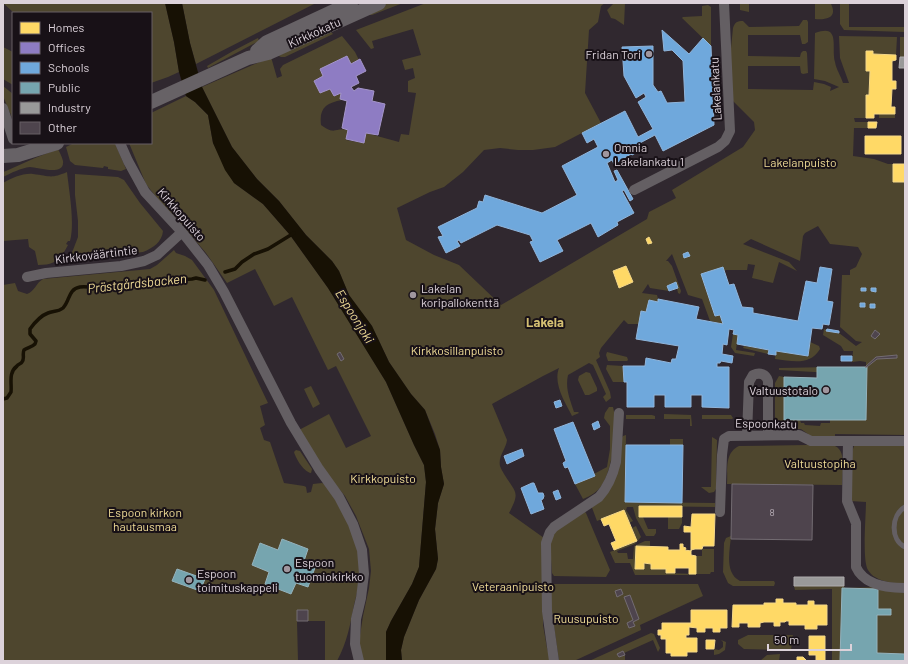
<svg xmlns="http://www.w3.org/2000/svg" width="908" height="664" viewBox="0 0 908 664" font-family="Barlow,sans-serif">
<rect width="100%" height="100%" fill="#30282f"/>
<path fill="#4e462e" d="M 3,3 L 165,3 L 174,42 L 179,72 L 168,77 L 151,83 L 151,13 L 14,13 Z
M 182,3 L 316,3 L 196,64 L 190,43 Z
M 389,3 L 403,3 L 372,15 L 369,15 L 368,11 Z
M 426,3 L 605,3 L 601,6 L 598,22 L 589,30 L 585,93 L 601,123 L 555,147 L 533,150 L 518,150 L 500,148 L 484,150 L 463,172 L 444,187 L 430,192 L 397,208 L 406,240 L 434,255 L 459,265 L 501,305 L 647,219 L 649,212 L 676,198 L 672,190 L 743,147 L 755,130 L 754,122 L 732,100 L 730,58 L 733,28 C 735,22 737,21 743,21 L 749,27 L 799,26 L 803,20 L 807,20 L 808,22 L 808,42 L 805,44 L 802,44 L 800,35 L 748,35 L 748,56 L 800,57 L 801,53 L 803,51 L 806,51 L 807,53 L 808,73 L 803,74 L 801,73 L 800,66 L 748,66 L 748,89 L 813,90 L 814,82 L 824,84 L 831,87 L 830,91 L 839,87 L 825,81 L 814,79 L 815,33 C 841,23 831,47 835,62 C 836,69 841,76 843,83 L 849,83 L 840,58 L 839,36 L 897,37 L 896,55 L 873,54 L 873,51 L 866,51 L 866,71 L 870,71 L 869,95 L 866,95 L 866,118 L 854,118 L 855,122 L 868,122 L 868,128 L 854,128 L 853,156 L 874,159 L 888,164 L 893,164 L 893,181 L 905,182 L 905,435 L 835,434 L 835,446 C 847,451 842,474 842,485 L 727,484 C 728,470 724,453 739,446 L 807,445 L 808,434 L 801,429 L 779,429 L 775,426 L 775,383 L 779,376 L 784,377 L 801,423 L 804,423 L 805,425 L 820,426 L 821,423 L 830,423 L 830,420 L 866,420 L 866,362 L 860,361 L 852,362 L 853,351 L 844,351 L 841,346 L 823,335 L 824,329 L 839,333 L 856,346 L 862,342 L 856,341 L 840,327 L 842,275 L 850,275 L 850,270 L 856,267 L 862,254 L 858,247 L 830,244 L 818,226 L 805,233 L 803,236 L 800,261 L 751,239 L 743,244 L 789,262 L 797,271 L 779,262 L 773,283 L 752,278 L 755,265 L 748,264 L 747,270 L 727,270 L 701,274 L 715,316 L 720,315 L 723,324 L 710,321 L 702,299 L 688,295 L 672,254 L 666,261 L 668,261 L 672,266 L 681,291 L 680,294 L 678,293 L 676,283 L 667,286 L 669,291 L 650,288 L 648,284 L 642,293 L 657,295 L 658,299 L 658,302 L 649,300 L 646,312 L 641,311 L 639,324 L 628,324 L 624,320 L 601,348 L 599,353 L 600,357 L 596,360 L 610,392 L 611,398 L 606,402 L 603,397 L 606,394 L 593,365 L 589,363 L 568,375 C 565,389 570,399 574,412 L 578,412 L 579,413 L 572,416 C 565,402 553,384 559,368 L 543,376 L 492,404 L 507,440 C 506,449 498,456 500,466 C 501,469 503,472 504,474 C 515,492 521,491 509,513 L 544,538 L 543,625 L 547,648 L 551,661 L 402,661 L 401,650 L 404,637 L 419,600 L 436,569 L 438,559 L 435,529 L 438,503 L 444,484 L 441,467 L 440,450 L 435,434 L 425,410 L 411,394 L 389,362 L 372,326 L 349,295 L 339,271 L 332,261 L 306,235 L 279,201 L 257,179 L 232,147 L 202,87 L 271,57 L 277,78 L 282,76 L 280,69 L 283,65 L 342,36 L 355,52 L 359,60 L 351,64 L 347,56 L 320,69 L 323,76 L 314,81 L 320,93 L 330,89 L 334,96 L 341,93 L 340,99 L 342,100 C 326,103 319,108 321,125 C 336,136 334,127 348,130 L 346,140 L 363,143 L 366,133 L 399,142 L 401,134 L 409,135 L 416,93 L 408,92 L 408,81 L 415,78 L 413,68 L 405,70 L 402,60 L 421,55 L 413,29 L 372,41 L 374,48 L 371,49 L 356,30 Z
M 614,3 L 625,3 L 624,25 L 615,19 L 611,18 L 607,10 Z
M 740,3 L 749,3 L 749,12 L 740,10 Z
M 815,3 L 831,4 C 838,18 826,20 815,19 Z
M 840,3 L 849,3 L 849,27 L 905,27 L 905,32 L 844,30 L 840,24 Z
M 708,5 L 711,7 L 711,46 L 682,18 L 683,17 L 702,16 L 702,6 Z
M 329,30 L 333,34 L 285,57 L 281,57 L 277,55 Z
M 900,37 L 905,37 L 905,57 L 900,57 Z
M 258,38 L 259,41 L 208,68 L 207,66 L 233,51 Z
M 3,47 L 13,52 L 13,85 L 3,79 Z
M 3,86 L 13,94 L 13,120 L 3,96 Z
M 186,96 L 195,102 L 208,115 L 213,143 L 234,183 L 263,204 L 290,235 L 328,288 L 386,382 L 414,445 L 424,465 L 426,482 L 419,567 L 412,584 L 391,621 L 386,632 L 386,661 L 363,661 L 359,642 L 363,616 L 369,588 L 371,571 L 369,549 L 356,516 L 345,496 L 324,471 L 299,430 L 329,414 L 346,448 L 371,436 L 336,366 L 328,370 L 292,297 L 274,306 L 255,269 L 227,283 L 206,253 L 177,219 L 163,206 L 146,184 L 129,143 L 151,143 L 151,113 Z
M 879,114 L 895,114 L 895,118 L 879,118 Z
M 74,143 L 115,143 L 126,169 L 121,171 L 108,169 L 108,167 L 104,166 L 103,168 L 75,165 L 70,161 L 66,147 Z
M 58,149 C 60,153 62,157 63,161 C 65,177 37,167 30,167 C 21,168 11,173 3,177 L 3,172 L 6,171 L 35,158 Z
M 67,172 C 69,191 75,223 70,241 L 68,241 L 66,244 L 68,245 C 60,260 55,265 38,265 L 35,251 L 29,247 L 28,239 L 3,241 L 3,183 C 12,178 23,173 33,174 C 50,176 51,179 67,172 Z
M 75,174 L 118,177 L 124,180 L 140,203 L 163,231 C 162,242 153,248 143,252 L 67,261 L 73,250 L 78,237 L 78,221 L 75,195 Z
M 174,250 L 176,253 L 185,256 L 192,260 L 214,290 L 268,403 L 260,406 L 265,425 L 260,428 L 264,440 L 270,442 L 284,483 L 304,486 L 306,487 L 307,493 L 311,492 L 313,484 L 322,483 L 325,484 C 342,508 359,538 360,569 C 360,581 357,593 354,605 C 350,626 347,642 337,661 L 325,661 L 325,621 L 297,621 L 298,661 L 3,661 L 3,285 L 15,283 L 18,291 L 27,294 C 35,291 36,283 43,279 L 150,269 L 157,265 Z
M 733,334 L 738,335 L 736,350 L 755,353 L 754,356 L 735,353 L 731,347 Z
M 810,342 L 819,346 L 820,349 C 810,366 792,361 775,359 L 776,351 L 808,356 Z
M 744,346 L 769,350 L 768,354 L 743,348 Z
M 607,352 L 627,357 L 628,360 L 627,361 L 608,361 L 606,355 Z
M 607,365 L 623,366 L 624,382 L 613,382 L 606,369 Z
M 832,367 L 832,373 L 779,370 L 779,368 Z
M 586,372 L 590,373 L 597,388 L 597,391 L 589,395 L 585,395 L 578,380 L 579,376 Z
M 311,386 L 320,404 L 313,408 L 304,389 Z
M 609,407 L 613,407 C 618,425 613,468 602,485 C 597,492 591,496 583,499 L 575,484 L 607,467 L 610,449 L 610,426 L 604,418 L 605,413 Z
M 664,414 L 691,415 L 692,426 L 690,426 L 690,419 L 664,419 Z
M 626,415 L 652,415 L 655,416 L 655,419 L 626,419 Z
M 702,415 L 731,415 L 733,418 L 732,419 L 702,419 Z
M 626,435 L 625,502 L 715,503 L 715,507 L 639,506 L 639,517 L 643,517 L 648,529 L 656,529 L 656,533 L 654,536 L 646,536 L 636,518 L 633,507 L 627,507 L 626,510 L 633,521 L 629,523 L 624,510 L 597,521 L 591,505 L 601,498 L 621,439 L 623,436 Z
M 712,437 L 717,440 L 716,489 L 714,492 L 709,493 L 701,487 L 711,487 Z
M 670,439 L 683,439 L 683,445 L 670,445 Z
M 854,446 L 905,446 L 905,584 C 893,583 875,582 868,570 C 862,561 866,515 866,502 L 850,501 L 852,452 Z
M 296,450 L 300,451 L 312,469 L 311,473 C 304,472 296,459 294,452 Z
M 584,511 L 586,513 L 610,570 L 606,577 L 554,576 L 552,573 L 550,545 L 555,530 Z
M 668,517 L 682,517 L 682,523 L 679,529 L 668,529 Z
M 636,526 L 641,537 L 635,544 L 617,551 L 618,553 L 627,553 L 628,559 L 633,559 L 634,546 L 645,541 L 650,541 L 650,546 L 636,546 L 636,569 L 644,563 L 651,564 L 651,569 L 666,569 L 666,573 L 696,574 L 696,556 L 702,556 L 702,549 L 714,549 L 714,572 L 711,572 L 710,574 L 696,574 L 696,575 L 635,575 L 630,563 L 615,563 L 610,552 L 637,541 L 632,528 Z
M 731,536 C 730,550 724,573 740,581 L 774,581 L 775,583 L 774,586 L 733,586 L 728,583 L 723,572 L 724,543 L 726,538 Z
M 554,584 L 698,584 L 703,596 L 640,625 L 641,630 L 574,661 L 559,661 L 550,598 L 551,588 Z
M 794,586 L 844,586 L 845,588 L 877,587 L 905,593 L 905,657 L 871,656 L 871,598 L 842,597 L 840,661 L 832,661 L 832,589 L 795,590 Z
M 651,633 L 654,634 L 660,648 L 658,652 L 653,640 L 624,653 L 623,651 L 618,654 L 619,657 L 625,655 L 625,660 L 589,661 Z
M 748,635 L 793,635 L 791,650 L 744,649 L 738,644 L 738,640 Z
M 721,640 L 726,642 L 725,650 L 719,654 L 714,655 L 714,649 L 719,650 L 723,647 L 723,642 Z
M 780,654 L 779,661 L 760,661 L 767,655 Z"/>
<path fill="#171104" d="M 165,3 L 182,3 L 190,43 L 202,87 L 232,147 L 257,179 L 279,201 L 306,235 L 332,261 L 339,271 L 349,295 L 372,326 L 389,362 L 411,394 L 425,410 L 440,450 L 441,467 L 444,484 L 438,503 L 435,529 L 438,559 L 436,569 L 419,600 L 404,637 L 401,650 L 402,661 L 386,661 L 386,632 L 391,621 L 412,584 L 419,567 L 426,482 L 424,465 L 414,445 L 386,382 L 328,288 L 290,235 L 263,204 L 234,183 L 225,170 L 213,143 L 208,115 L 195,102 L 186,96 L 179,72 L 174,42 Z"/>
<path fill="#ffd966" stroke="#f4d789" d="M 866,51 L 873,51 L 873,54 L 896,55 L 896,60 L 892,61 L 892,81 L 896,81 L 896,89 L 892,89 L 891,107 L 895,107 L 895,114 L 874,114 L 874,118 L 866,118 L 866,95 L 869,95 L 870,71 L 866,71 Z
M 868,122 L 877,122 L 876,128 L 868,128 Z
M 865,136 L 901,136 L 901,154 L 865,154 Z
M 893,164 L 905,164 L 905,182 L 893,182 Z
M 649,237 L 652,243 L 648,244 L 646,239 Z
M 626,266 L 633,282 L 619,288 L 613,271 Z
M 639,506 L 682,506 L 682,517 L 639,517 Z
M 624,510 L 637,541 L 614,550 L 611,543 L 616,541 L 609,524 L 604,526 L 601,519 Z
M 692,514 L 715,514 L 714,546 L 703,546 L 702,549 L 695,549 L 691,550 L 691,555 L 696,556 L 696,574 L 689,574 L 689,568 L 675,568 L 675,573 L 666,573 L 666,569 L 651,569 L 651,564 L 644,563 L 644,569 L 635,569 L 636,546 L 668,547 L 668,550 L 680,550 L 680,544 L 683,544 L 683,547 L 686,548 L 685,550 L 691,551 L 691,532 L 684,532 L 684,526 L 691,527 Z
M 776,599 L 783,599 L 783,603 L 796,603 L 796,605 L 808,605 L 808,601 L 814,601 L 814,605 L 827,605 L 827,625 L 817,625 L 817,629 L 805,629 L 805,625 L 789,625 L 789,621 L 786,621 L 785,622 L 780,622 L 780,626 L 774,626 L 774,622 L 764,622 L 760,623 L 760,627 L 748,627 L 748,623 L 739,623 L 739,627 L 732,627 L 733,605 L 764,605 L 764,603 L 776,603 Z
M 691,610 L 727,610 L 727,628 L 720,628 L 720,632 L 713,632 L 713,628 L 705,628 L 705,632 L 697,632 L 697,628 L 689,627 L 689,635 L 686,635 L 686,638 L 697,638 L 697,652 L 687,652 L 687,656 L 671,656 L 671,653 L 666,653 L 666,639 L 661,639 L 661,635 L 658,635 L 658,630 L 662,630 L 662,623 L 691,623 Z
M 809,636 L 825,636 L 825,661 L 816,661 L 816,655 L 809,655 Z
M 706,640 L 715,640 L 714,649 L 706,649 Z
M 797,657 L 803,657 L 807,661 L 797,661 Z"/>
<path fill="#8e7cc3" stroke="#a596ca" d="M 347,56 L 351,64 L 360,59 L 366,71 L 356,76 L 359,83 L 351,87 L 354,91 L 358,88 L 374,91 L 372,101 L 385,104 L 378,135 L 366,133 L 364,143 L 346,139 L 348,130 L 342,128 L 347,101 L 340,99 L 341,93 L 334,96 L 330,89 L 320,93 L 314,81 L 323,76 L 320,69 Z"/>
<path fill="#6fa8dc" stroke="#90b5db" d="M 662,30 L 689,54 L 703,38 L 711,46 L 714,125 L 663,151 L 655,135 L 638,144 L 641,150 L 632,155 L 631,154 L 614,164 L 612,160 L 607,163 L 615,182 L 618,180 L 614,171 L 617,170 L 633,199 L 630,201 L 624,190 L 622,191 L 634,213 L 617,222 L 618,225 L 598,237 L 591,223 L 557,240 L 563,251 L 540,262 L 530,242 L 533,241 L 530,235 L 497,225 L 461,243 L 459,240 L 457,241 L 460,246 L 446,253 L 438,237 L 443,236 L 438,227 L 477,208 L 479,201 L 483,202 L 485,195 L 542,213 L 577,195 L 562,166 L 598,147 L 594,139 L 587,143 L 582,133 L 625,111 L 638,137 L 653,129 L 638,102 L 646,97 L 644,93 L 636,98 L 624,76 L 622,47 L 653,46 L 653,85 L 658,92 L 661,91 L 667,103 L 685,102 L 683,61 L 672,50 L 664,51 Z
M 688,252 L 690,256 L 684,258 L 683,254 Z
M 723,267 L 729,285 L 734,284 L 742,307 L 753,308 L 753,313 L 798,321 L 806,281 L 817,283 L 820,267 L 832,269 L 827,301 L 833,302 L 829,325 L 823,324 L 822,329 L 812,328 L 808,356 L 776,351 L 776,355 L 768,354 L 769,350 L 737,344 L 738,335 L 733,334 L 734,330 L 729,329 L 727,345 L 723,344 L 722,354 L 733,356 L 732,363 L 721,361 L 720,363 L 717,363 L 717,367 L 729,367 L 729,408 L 702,407 L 702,395 L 691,395 L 691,407 L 665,407 L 665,395 L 654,395 L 654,407 L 627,407 L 627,382 L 624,382 L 623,366 L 645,366 L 646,358 L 671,363 L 672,359 L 676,359 L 679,346 L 636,339 L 641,311 L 646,312 L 649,300 L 658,302 L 658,299 L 699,307 L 696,319 L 723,324 L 720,315 L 715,316 L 701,274 Z
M 676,282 L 678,288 L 669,291 L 667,286 Z
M 861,288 L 866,288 L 866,291 L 861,291 Z
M 871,288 L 876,288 L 876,292 L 871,291 Z
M 860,303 L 865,303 L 865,307 L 860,307 Z
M 870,304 L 875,304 L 875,308 L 870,308 Z
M 827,329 L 839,331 L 839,333 L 826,331 Z
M 841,356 L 852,356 L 852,361 L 841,361 Z
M 560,400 L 562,406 L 556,408 L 554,402 Z
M 598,421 L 600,427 L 594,430 L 592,424 Z
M 573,422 L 595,476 L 575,484 L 568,467 L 565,468 L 564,466 L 563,463 L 566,461 L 554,429 Z
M 626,445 L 683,445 L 682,503 L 625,502 Z
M 522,449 L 524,456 L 507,464 L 504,456 Z
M 532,483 L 534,483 L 538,493 L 543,493 L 544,496 L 543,499 L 541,500 L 544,509 L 531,514 L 521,488 Z
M 558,490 L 561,498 L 556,500 L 553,492 Z"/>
<path fill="#76a5af" stroke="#95b2bc" d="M 817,367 L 867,367 L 866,420 L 784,420 L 784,377 L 817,378 Z
M 282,539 L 308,549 L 304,561 L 316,565 L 308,587 L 296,583 L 291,594 L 265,584 L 269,572 L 252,565 L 260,543 L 278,550 Z
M 177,569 L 205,579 L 200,591 L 172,581 Z
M 842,588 L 878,589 L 878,609 L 891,609 L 891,615 L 877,615 L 877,653 L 905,654 L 905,661 L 840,661 Z"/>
<path fill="#999" stroke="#adaaac" d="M 900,57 L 905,57 L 905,68 L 899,68 Z
M 794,577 L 844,577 L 844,586 L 794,586 Z"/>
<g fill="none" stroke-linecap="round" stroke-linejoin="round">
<path stroke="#171104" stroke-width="3.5" d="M 225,272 L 235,269 L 242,262 L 254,254 L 268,249 L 294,233
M 3,399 L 7,398 L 11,392 C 12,383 8,373 17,366 C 18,364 21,364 22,362 C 25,359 22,354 24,350 C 27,348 32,347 35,344 L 36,341 L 30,334 L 30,329 C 35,322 40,316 48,313 C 53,311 58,312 63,308 C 70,301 68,289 80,287 C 86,286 93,288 99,287 C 103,287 107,284 111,283 L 122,287 L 135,283 L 192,279 L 196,278 L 205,280"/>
</g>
<path fill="#4e444d" stroke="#736c72" d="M 875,330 L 880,334 L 875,339 L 871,336 Z
M 340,352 L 344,359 L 341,361 L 337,354 Z
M 897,355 L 897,358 L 877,359 L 867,367 L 865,367 L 876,357 Z
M 732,484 L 813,485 L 812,540 L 731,539 Z
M 621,589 L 623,594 L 617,597 L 615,591 Z
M 630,595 L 639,619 L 633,622 L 635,626 L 629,628 L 627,623 L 633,620 L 624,597 Z
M 297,610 L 308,610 L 308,621 L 297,621 Z
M 623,651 L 625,655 L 619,657 L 617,654 Z"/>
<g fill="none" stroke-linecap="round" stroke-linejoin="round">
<path stroke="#645f63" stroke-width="5" d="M 905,507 C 891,515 890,540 905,547"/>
<path stroke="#645f63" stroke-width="10" d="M 3,108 L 13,139
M 120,143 L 128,161 L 145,192 L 182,232 L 208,265 L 224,292 L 291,423 L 319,469 L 339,497 L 353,524 L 362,550 L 364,574 L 361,598 L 356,619 L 355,644 L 359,661
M 634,190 L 718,147 L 725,141 L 730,131 L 724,3
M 27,277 L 46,273 L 121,266 L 144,261 L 157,255 L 182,232
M 747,435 L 749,382 L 753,375 C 760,372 766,374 768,381 L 768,435
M 848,441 L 847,501 L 856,523 L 856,567 C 864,585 888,588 905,588
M 720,512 L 722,455 L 724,439 L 729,436 L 799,435 L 811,441 L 905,441
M 554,661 L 547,611 L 546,543 L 550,532 L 554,527 L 599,497 C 608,487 613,475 616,462 L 619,413"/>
<path stroke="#676266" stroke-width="14" d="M 257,51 L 267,42 L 351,3
M 151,102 L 248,58 L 268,53 L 379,3
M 3,156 L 18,155 L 57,143"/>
</g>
<g fill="#a0969e" stroke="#181117" stroke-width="1.5">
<circle cx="649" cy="54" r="4"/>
<circle cx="606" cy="154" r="4"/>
<circle cx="413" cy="295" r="4"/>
<circle cx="826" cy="390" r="4"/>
<circle cx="287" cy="569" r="4"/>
<circle cx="189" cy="580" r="4"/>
</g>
<g text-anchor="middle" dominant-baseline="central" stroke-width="4" stroke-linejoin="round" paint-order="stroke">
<g font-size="10" fill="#b8aeb7">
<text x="772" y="512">8</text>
</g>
<g font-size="12" fill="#dcd2da" stroke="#181117">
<text transform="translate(314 32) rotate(-24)">Kirkkokatu</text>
<text transform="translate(715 89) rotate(-93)">Lakelankatu</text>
<text transform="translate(182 214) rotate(49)">Kirkkopuisto</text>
<text transform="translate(96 254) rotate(-7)">Kirkkoväärtintie</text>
<text transform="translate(766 423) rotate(1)">Espoonkatu</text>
</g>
<g font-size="12" fill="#dcd2da" stroke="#181117" text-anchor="start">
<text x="641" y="54" text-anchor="end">Fridan Tori</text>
<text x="614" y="147">Omnia<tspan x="614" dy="14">Lakelankatu 1</tspan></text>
<text x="421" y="288">Lakelan<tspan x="421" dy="14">koripallokenttä</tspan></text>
<text x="818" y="390" text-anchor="end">Valtuustotalo</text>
<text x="295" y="562">Espoon<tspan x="295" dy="14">tuomiokirkko</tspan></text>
<text x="197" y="573">Espoon<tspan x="197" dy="14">toimituskappeli</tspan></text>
</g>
<g font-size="12" fill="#f2de98" stroke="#181117">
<text x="800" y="162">Lakelanpuisto</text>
<text x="457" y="350">Kirkkosillanpuisto</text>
<text x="820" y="463">Valtuustopiha</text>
<text x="383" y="478">Kirkkopuisto</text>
<text x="145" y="512">Espoon kirkon<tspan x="145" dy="14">hautausmaa</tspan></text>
<text x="513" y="586">Veteraanipuisto</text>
<text x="586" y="618">Ruusupuisto</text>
</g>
<g font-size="13" font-style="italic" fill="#eeda95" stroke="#181117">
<text transform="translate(137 283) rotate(-6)">Prästgårdsbacken</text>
<text transform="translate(355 316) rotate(58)">Espoonjoki</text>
</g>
<g font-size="13" font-weight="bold" fill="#d4bf72" stroke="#181117">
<text x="545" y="322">Lakela</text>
</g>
</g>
<rect width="908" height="664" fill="none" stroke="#dcd2da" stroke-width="8"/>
<rect x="12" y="12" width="140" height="132" fill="#181117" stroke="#665e65"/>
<rect x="20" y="22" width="20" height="12" fill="#ffd966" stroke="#665e65"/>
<text x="48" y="32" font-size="12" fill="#dcd2da">Homes</text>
<rect x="20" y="42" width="20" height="12" fill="#8e7cc3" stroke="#665e65"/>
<text x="48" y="52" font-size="12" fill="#dcd2da">Offices</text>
<rect x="20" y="62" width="20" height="12" fill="#6fa8dc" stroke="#665e65"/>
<text x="48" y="72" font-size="12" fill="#dcd2da">Schools</text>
<rect x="20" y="82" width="20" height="12" fill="#76a5af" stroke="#665e65"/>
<text x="48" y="92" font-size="12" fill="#dcd2da">Public</text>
<rect x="20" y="102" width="20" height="12" fill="#999999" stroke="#665e65"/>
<text x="48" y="112" font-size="12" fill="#dcd2da">Industry</text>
<rect x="20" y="122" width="20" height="12" fill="#4e444d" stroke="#665e65"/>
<text x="48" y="132" font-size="12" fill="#dcd2da">Other</text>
<path d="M768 644v6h83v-6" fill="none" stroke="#dcd2da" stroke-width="2"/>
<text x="774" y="644" font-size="12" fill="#dcd2da" stroke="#181117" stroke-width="3" paint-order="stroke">50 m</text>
</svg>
